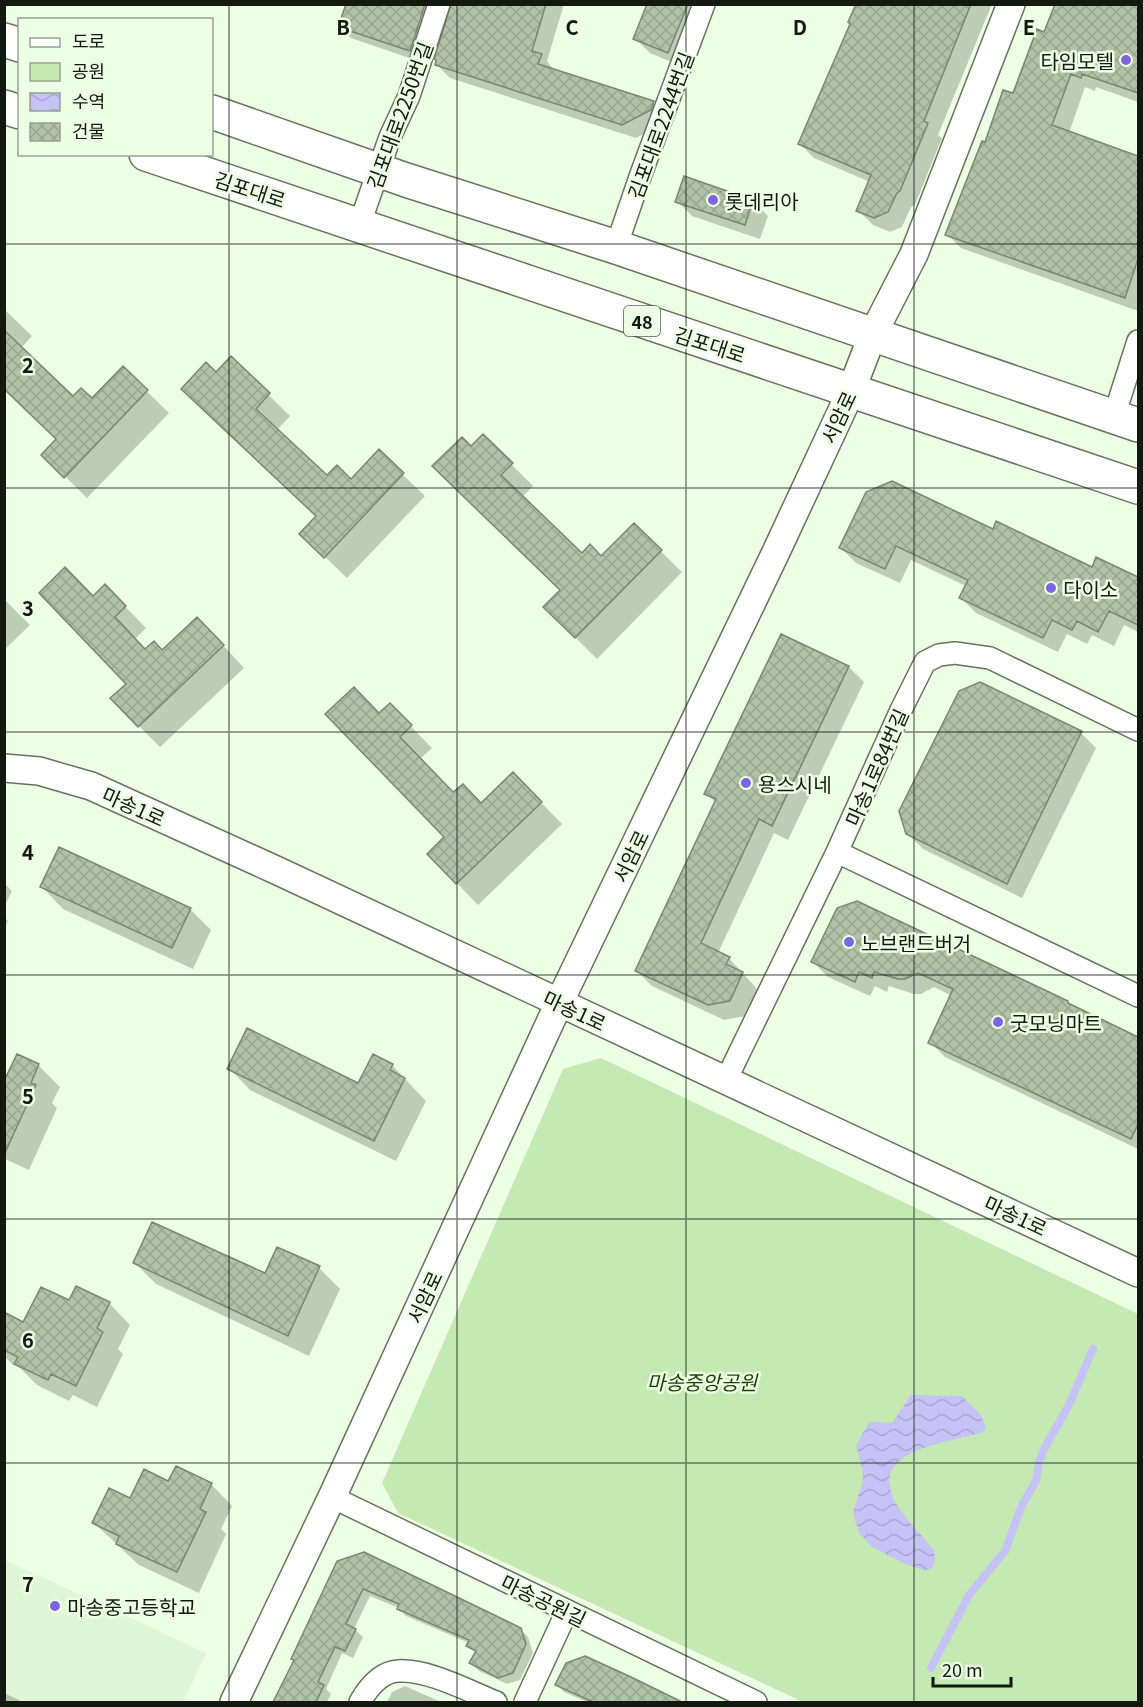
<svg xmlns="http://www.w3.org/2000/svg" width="1143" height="1707" viewBox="0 0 1143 1707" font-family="Georgia,'Noto Sans KR',serif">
<defs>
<pattern id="water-waves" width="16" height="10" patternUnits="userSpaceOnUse" patternTransform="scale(1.5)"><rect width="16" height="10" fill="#c6c2f6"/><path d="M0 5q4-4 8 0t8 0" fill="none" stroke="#a9a6d2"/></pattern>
<pattern id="building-cross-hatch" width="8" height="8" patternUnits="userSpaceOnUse" patternTransform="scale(1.5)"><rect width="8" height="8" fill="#b1c2a9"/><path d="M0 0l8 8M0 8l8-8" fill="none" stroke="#97a690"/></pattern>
</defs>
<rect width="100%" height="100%" fill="#edffe5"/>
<path fill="#e0f7d6" d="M 5,1560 L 206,1653 L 183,1702 L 5,1702 Z"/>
<path fill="#c4e9b3" d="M 601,1058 L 1138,1314 L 1138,1702 L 803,1702 L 398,1513 L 382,1483 L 563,1069 Z"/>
<path fill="url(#water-waves)" d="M 911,1395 L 962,1396 L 980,1414 L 986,1427 L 983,1432 C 947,1444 859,1449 900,1510 C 910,1523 922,1536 933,1549 C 936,1557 936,1562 931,1569 L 924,1570 L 905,1564 L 872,1547 L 859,1533 L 853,1512 L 863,1481 L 862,1468 L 856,1446 L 869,1422 L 892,1423 Z"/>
<path fill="#0003" d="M 348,4 L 439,4 L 421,62 L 351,38 L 340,27 Z
M 470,4 L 564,4 L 547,61 L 554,71 L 653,103 L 667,117 L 665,123 L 636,138 L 450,78 L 436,64 Z
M 649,4 L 709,4 L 683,67 L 650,53 L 635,38 Z
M 858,4 L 992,4 L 938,135 L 942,138 L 915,205 L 911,207 L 902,227 L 890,232 L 873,225 L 858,210 L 870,182 L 814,158 L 800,144 L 851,23 Z
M 1056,4 L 1138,4 L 1138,102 L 1096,87 L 1095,91 L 1085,87 L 1069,133 L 1138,157 L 1138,311 L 961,248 L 947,234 L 985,144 L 1014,95 L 1045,34 Z
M 685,178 L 753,201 L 768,216 L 760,239 L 692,216 L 677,201 Z
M 4,309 L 32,336 L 21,348 L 73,398 L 92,400 L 123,368 L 169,413 L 87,498 L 43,455 L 58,440 L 4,388 Z
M 231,358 L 290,416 L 277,430 L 327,477 L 351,481 L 379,452 L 425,496 L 347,578 L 323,555 L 318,517 L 216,374 Z
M 483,436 L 533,486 L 522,497 L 582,555 L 601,558 L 634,525 L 682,572 L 597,659 L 545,607 L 561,591 L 471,448 Z
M 993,531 L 1092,569 L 1097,559 L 1138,579 L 1138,632 L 1124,625 L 1114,646 L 1092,635 L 1087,644 L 1067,634 L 1058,652 L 976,613 L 961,598 L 966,586 L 911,560 L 900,583 L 856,563 L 841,548 Z
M 105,586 L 146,628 L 135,639 L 146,650 L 162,652 L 218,640 L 244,668 L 160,747 L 139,726 L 128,684 L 93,598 Z
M 4,599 L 30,625 L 4,650 Z
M 782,636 L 849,667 L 864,682 L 788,840 L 774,833 L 718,953 L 729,958 L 757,989 L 745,1016 L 724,1020 L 652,986 L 637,971 L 716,803 L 706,793 Z
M 390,705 L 432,748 L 420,759 L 454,794 L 481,804 L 513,774 L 562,824 L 478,905 L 429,854 L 446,838 L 379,715 Z
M 1081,733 L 1096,748 L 1022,898 L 923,849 L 907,833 Z
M 4,883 L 12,891 L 4,907 Z
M 42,887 L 190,909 L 211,930 L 193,969 L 63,909 Z
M 838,909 L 1067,1002 L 1072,1006 L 1138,1039 L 1138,1149 L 945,1057 L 930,1042 L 952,996 L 934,987 L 921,994 L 914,994 L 889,986 L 887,992 L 875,986 L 870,996 L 828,977 L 813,962 Z
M 4,917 L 8,921 L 4,929 Z
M 38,1065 L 60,1087 L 52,1103 L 57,1108 L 29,1170 L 5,1159 L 4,1161 L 4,1074 L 8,1076 Z
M 392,1065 L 426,1101 L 396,1161 L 250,1090 L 229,1068 L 359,1085 Z
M 135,1263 L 265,1275 L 319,1268 L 340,1289 L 309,1356 L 156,1284 Z
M 70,1302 L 109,1303 L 130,1325 L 118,1349 L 123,1354 L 97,1407 L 73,1395 L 69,1401 L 37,1385 L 20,1368 L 12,1364 L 4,1356 L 4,1316 L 24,1324 Z
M 169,1483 L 211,1484 L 232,1506 L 221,1529 L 226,1534 L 199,1593 L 139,1565 L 94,1523 Z
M 338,1563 L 520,1629 L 528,1637 L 533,1653 L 520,1680 L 507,1684 L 479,1671 L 471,1663 L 476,1654 L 468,1645 L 469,1643 L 406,1616 L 399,1608 L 370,1596 L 354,1629 L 363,1637 L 353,1658 L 342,1653 L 326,1689 L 331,1694 L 327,1702 L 275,1702 L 295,1661 Z
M 630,1679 L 679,1702 L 587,1702 L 564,1692 L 557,1684 Z
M 405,1686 L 439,1701 L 440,1702 L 387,1702 L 392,1692 Z
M 4,1693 L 23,1702 L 4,1702 Z"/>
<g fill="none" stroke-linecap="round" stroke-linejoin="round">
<path stroke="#c6c2f6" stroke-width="8" d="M 931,1668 L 969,1595 L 1005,1551 L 1022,1505 L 1036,1481 L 1039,1462 L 1045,1447 L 1068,1407 L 1093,1349"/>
</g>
<path fill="url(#building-cross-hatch)" stroke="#778770" stroke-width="1.5" d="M 346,4 L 425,4 L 410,51 L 338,27 Z
M 451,4 L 546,4 L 532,51 L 542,54 L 538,64 L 654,101 L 651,110 L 622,125 L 435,65 L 436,60 L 434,59 Z
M 647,4 L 688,4 L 668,53 L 633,39 Z
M 856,4 L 971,4 L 924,121 L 928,123 L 900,191 L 897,193 L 888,212 L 874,218 L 856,211 L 871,175 L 798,144 L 850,24 L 848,22 Z
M 1055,4 L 1138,4 L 1138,93 L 1082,74 L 1081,78 L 1071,74 L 1052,125 L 1138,156 L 1138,259 L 1125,298 L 945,235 L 982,141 L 985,142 L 1003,90 L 1013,93 L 1037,29 L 1044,32 Z
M 684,176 L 753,200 L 745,225 L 675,202 Z
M 4,330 L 73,396 L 81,388 L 92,398 L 123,366 L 148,390 L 64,478 L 41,455 L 56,439 L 4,389 Z
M 231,356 L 270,393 L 256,409 L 327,475 L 337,465 L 351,479 L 379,449 L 404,473 L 324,558 L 299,534 L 316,516 L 181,389 L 206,362 L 216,372 Z
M 483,434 L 513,463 L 501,475 L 582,553 L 590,544 L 601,556 L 634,523 L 662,550 L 575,638 L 543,607 L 560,590 L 432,466 L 462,437 L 471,446 Z
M 892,481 L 993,529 L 996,521 L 1092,567 L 1096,557 L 1138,577 L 1138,625 L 1109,611 L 1098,632 L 1077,621 L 1072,630 L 1052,620 L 1043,638 L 959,598 L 968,580 L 896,546 L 885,569 L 839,548 L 866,492 Z
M 65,567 L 93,596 L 105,584 L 126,606 L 115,617 L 145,649 L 154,641 L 162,650 L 197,617 L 224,645 L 138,727 L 110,698 L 126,684 L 39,593 Z
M 781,634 L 849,666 L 772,826 L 759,819 L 701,943 L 730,957 L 726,964 L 743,972 L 730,1001 L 708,1005 L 635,971 L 716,799 L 704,794 Z
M 980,682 L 1082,731 L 1007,884 L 906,834 L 899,811 L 959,691 Z
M 354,687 L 379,713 L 390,703 L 412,725 L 400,737 L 453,792 L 463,784 L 481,803 L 513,772 L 542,802 L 456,884 L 427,854 L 444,837 L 325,714 Z
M 59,847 L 191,908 L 172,948 L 40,887 Z
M 857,901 L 1068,1001 L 1068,1003 L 1138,1037 L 1138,1124 L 1131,1139 L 928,1043 L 953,989 L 918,973 L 905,979 L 898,979 L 874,972 L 872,978 L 859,972 L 855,982 L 811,962 L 837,908 Z
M 247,1028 L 358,1083 L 373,1054 L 393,1064 L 390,1070 L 405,1078 L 374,1141 L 227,1069 Z
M 17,1054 L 39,1064 L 31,1083 L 36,1085 L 4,1155 L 4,1081 Z
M 152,1222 L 265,1273 L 277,1247 L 320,1266 L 288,1336 L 133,1263 Z
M 76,1286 L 110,1302 L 97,1328 L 103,1332 L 76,1386 L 51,1374 L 48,1380 L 14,1364 L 18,1357 L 4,1350 L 4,1312 L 23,1322 L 41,1287 L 69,1300 Z
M 176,1466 L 212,1483 L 200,1509 L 206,1512 L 177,1572 L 116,1544 L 119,1536 L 92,1523 L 109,1488 L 130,1498 L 144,1469 L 168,1481 Z
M 364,1552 L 521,1628 L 526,1644 L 513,1673 L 498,1678 L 469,1663 L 476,1651 L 466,1646 L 469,1640 L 397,1609 L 399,1604 L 363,1589 L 346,1624 L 356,1629 L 345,1651 L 335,1647 L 318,1682 L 324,1685 L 316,1702 L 273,1702 L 294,1660 L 291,1659 L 337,1561 Z
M 585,1656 L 631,1677 L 682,1702 L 593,1702 L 555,1685 L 566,1663 Z"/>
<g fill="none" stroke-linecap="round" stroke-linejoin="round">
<g stroke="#65745e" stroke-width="24">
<path id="minor" d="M 359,226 L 390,137 L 409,96 L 439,4
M 616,247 L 641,174 L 704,4
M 1114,416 L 1138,341
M 837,852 L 1138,996
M 726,1080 L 837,852 L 901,710 L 925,662 L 939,655 L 955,653 L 990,658 L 1138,730
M 332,1497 L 756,1702
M 360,1702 C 368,1688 381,1672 398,1671 C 428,1669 468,1691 496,1702
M 525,1702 L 567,1611"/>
</g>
<g stroke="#65745e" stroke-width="30">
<path id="tertiary" d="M 4,768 L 39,771 L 91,786 L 278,871 L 1138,1273
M 234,1702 L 332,1497 L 559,1003 L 776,552 L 851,391 L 873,334 L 914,254 L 1011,4"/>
</g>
<g stroke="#65745e" stroke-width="36">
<path id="primary" d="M 4,40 L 20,45
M 4,107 L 20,112
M 212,112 L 406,180 L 616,247 L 1138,425
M 146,154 L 1138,487"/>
</g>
<use href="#minor" stroke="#fff" stroke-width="21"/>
<use href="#tertiary" stroke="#fff" stroke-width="27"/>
<use href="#primary" stroke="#fff" stroke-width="33"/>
</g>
<path fill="none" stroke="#131910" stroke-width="1.5" stroke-opacity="0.55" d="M 229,4 L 229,1702M 457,4 L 457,1702M 686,4 L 686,1702M 914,4 L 914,1702M 4,244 L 1138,244M 4,488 L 1138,488M 4,732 L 1138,732M 4,975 L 1138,975M 4,1219 L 1138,1219M 4,1463 L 1138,1463"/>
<g fill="#7c65e0" stroke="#edffe5" stroke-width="2">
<circle cx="1126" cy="60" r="6"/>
<circle cx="713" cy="200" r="6"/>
<circle cx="1051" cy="588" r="6"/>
<circle cx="746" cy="783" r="6"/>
<circle cx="849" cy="942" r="6"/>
<circle cx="998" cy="1022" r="6"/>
<circle cx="55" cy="1606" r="6"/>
</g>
<g text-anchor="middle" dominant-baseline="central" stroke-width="5" stroke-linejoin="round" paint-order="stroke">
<rect fill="#edffe5" stroke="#545e50" stroke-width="1.5" x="624" y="306" width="36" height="30" rx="4.5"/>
<g font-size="18" font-weight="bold" fill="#131910">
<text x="642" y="321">48</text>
</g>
<g font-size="20" fill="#131910" stroke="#edffe5" text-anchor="start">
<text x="1114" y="60" text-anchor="end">타임모텔</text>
<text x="725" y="200">롯데리아</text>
<text x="1063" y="588">다이소</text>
<text x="758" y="783">용스시네</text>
<text x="861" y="942">노브랜드버거</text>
<text x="1010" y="1022">굿모닝마트</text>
<text x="67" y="1606">마송중고등학교</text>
</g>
<g font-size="20" fill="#131910" stroke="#edffe5">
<text transform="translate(399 115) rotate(-70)">김포대로2250번길</text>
<text transform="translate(660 125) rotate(-70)">김포대로2244번길</text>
<text transform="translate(250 189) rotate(18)">김포대로</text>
<text transform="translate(710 344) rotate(18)">김포대로</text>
<text transform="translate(838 417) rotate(-65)">서암로</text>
<text transform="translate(876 767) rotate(-66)">마송1로84번길</text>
<text transform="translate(134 806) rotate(24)">마송1로</text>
<text transform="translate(630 856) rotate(-64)">서암로</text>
<text transform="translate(575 1010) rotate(25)">마송1로</text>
<text transform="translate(1016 1215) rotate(25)">마송1로</text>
<text transform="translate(424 1297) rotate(-65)">서암로</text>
<text transform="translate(544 1600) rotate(26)">마송공원길</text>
</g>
<g font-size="20" font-style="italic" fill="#1b3e00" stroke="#edffe5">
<text x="702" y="1381">마송중앙공원</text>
</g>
</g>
<g font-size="20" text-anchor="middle" font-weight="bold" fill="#131910" stroke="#edffe5" stroke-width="5" stroke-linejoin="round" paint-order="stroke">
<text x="343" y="35">B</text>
<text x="572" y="35">C</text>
<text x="800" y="35">D</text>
<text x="1029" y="35">E</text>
<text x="28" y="373">2</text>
<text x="28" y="616">3</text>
<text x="28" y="860">4</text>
<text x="28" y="1104">5</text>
<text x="28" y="1348">6</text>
<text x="28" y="1592">7</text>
</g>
<rect width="1143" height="1707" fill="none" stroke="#131910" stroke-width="12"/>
<rect x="18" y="18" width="195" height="138" fill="#edffe5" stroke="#96a390" stroke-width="1.5"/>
<rect x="30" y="38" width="30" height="9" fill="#ffffff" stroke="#96a390" stroke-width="1.5"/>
<text x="72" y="48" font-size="18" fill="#131910">도로</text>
<rect x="30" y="63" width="30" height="18" fill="#c4e9b3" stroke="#96a390" stroke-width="1.5"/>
<text x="72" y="78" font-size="18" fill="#131910">공원</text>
<rect x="30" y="93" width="30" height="18" fill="url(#water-waves)" stroke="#96a390" stroke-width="1.5"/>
<text x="72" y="108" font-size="18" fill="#131910">수역</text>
<rect x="30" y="123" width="30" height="18" fill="url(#building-cross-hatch)" stroke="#96a390" stroke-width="1.5"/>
<text x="72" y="138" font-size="18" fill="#131910">건물</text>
<path d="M933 1677v9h78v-9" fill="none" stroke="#131910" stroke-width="3"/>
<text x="942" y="1677" font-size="18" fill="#131910" stroke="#edffe5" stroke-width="4.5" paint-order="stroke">20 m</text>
</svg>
